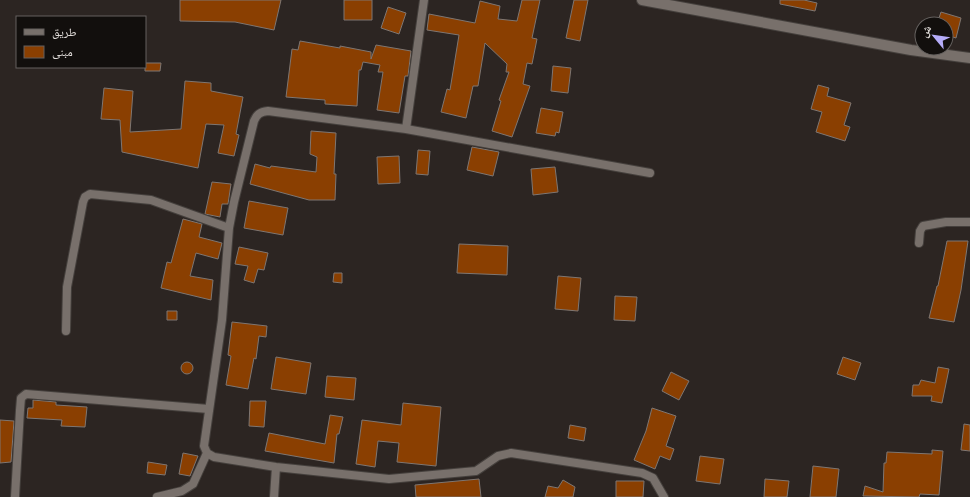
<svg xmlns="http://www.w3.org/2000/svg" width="970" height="497" viewBox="0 0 970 497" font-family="'Exo 2','Noto Naskh Arabic',sans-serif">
<rect width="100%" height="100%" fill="#2c2522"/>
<path fill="#8a3f01" stroke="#7e7672" d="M 180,0 L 281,0 L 274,30 L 235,22 L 180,21 Z
M 344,0 L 372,0 L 372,20 L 344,20 Z
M 522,0 L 540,0 L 532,38 L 537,39 L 532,64 L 527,63 L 523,84 L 530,86 L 512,137 L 492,131 L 501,101 L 499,100 L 509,72 L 506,72 L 507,64 L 485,43 L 478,86 L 473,86 L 466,118 L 441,112 L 447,89 L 450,90 L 459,35 L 427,30 L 429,14 L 475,23 L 480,1 L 500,6 L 498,19 L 517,21 Z
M 574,0 L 588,0 L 580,41 L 566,38 Z
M 780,0 L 804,0 L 817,3 L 815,11 L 780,4 Z
M 388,7 L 406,13 L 399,34 L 381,28 Z
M 941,12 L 961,18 L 956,38 L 946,35 L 946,24 L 937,24 Z
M 300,41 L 340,48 L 340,46 L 371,52 L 371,59 L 376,45 L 411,51 L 408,76 L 405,76 L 399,113 L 377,110 L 383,72 L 378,72 L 380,65 L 363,62 L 361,70 L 359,70 L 357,106 L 325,104 L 325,100 L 286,97 L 292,49 L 298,50 Z
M 145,63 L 161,63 L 160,71 L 145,71 Z
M 553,66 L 571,68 L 568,93 L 551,91 Z
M 185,81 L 211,83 L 211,91 L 243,97 L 236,134 L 239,135 L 234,156 L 218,153 L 224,125 L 206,124 L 198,168 L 122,152 L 120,120 L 101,119 L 104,88 L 133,91 L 130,132 L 181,129 Z
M 818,85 L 829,88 L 827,96 L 851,103 L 844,125 L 850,127 L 845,141 L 816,132 L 822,112 L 811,109 Z
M 541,108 L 563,112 L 559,133 L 556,132 L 555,136 L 536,133 Z
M 311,131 L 336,133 L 334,174 L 336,174 L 335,200 L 309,200 L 250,184 L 255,164 L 270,168 L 271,166 L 316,172 L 317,157 L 310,154 Z
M 472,147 L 499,152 L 493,176 L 467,170 Z
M 418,150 L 430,151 L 428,175 L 416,174 Z
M 399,156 L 400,183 L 378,184 L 377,157 Z
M 555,167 L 558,192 L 533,195 L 531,169 Z
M 212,182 L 231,184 L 228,204 L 222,204 L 220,217 L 205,214 Z
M 249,201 L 288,208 L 283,235 L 244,228 Z
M 183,219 L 202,224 L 199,237 L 222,243 L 218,259 L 196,253 L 190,276 L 213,280 L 211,300 L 161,288 L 167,262 L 171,263 Z
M 947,241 L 968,241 L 961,290 L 954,322 L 929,318 L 937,286 L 938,286 Z
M 459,244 L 508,246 L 507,275 L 457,273 Z
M 239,247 L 268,253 L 264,270 L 258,269 L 254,283 L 244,280 L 248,266 L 235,264 Z
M 334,273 L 342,273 L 342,283 L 333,282 Z
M 558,276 L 581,278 L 578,311 L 555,309 Z
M 615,296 L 637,297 L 635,321 L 614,320 Z
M 167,311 L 177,311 L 177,320 L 167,320 Z
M 232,322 L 267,326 L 266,337 L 259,336 L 256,359 L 254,358 L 248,389 L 226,385 L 231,356 L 228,355 Z
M 276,357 L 311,363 L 306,394 L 271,389 Z
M 843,357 L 861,363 L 855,380 L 837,374 Z
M181 368a6 6 0 1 1 12 0a6 6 0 1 1-12 0Z
M 938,367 L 949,369 L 942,403 L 931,401 L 932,396 L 912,396 L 913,385 L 919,385 L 921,380 L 935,383 Z
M 671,372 L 689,381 L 679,400 L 662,391 Z
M 327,376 L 356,378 L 354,400 L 325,397 Z
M 33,400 L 56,402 L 56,405 L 87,407 L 85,427 L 61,426 L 62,420 L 27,418 L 28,408 L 33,408 Z
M 250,401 L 266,401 L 264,427 L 249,426 Z
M 403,403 L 441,407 L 436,466 L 397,462 L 399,443 L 378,441 L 375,467 L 356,464 L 362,420 L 401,425 Z
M 652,408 L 676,416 L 666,446 L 674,449 L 670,460 L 660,456 L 655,469 L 634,460 L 646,431 Z
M 330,415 L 343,417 L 339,434 L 337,434 L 334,463 L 265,451 L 269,433 L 325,444 Z
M 0,420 L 14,421 L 11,462 L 0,463 Z
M 964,424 L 970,425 L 970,451 L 961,450 Z
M 570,425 L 586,428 L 584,441 L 568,438 Z
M 932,450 L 943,451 L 939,495 L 920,494 L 919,497 L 863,496 L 865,486 L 883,492 L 884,463 L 886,463 L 887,452 L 932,454 Z
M 183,453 L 198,456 L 190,476 L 179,474 Z
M 700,456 L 724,459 L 720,484 L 696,481 Z
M 148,462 L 167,465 L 165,475 L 147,473 Z
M 813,466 L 839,469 L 836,497 L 810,497 Z
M 479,479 L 481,497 L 416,497 L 415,485 Z
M 765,479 L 789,481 L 787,497 L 764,497 Z
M 563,480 L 575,487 L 573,497 L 545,497 L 548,486 L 558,488 Z
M 616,481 L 644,481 L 643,497 L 616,497 Z"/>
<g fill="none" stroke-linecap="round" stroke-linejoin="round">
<g stroke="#45403d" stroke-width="10">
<path id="minor" d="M 406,129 L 424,0
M 650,173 L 406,129 L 268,111 C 260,112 257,114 254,121 L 234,202 L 229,228 L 222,320 L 204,446 L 207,453 L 214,457 L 276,467 L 389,479 L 476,471 L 498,456 L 511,453 L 642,473 L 653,478 L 664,497
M 919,243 L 920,231 L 923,226 L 946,222 L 970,222
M 66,331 L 67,287 L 83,202 L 85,197 L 90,194 L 151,200 L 229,228
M 15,497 L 20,410 L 21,398 L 26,394 L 209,409
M 157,497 L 182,491 L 193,484 L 207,453
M 274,497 L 276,467"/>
</g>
<g stroke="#45403d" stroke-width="12">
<path id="tertiary" d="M 642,0 L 911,50 L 970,58"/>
</g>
<use href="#minor" stroke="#78706b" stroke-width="8"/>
<use href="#tertiary" stroke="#78706b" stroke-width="10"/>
</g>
<rect x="16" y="16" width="130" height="52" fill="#120f0d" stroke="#65615f"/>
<rect x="24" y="29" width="20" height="6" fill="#78706b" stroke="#65615f"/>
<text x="52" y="36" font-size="12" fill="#e1ddda">طريق</text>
<rect x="24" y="46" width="20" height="12" fill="#8a3f01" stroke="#65615f"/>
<text x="52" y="56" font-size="12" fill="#e1ddda">مبنى</text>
<g transform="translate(934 36) rotate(299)"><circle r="19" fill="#120f0d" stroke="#65615f"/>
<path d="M0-3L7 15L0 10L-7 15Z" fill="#b5acf8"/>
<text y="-6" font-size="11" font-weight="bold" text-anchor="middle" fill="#e1ddda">ش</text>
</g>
</svg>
